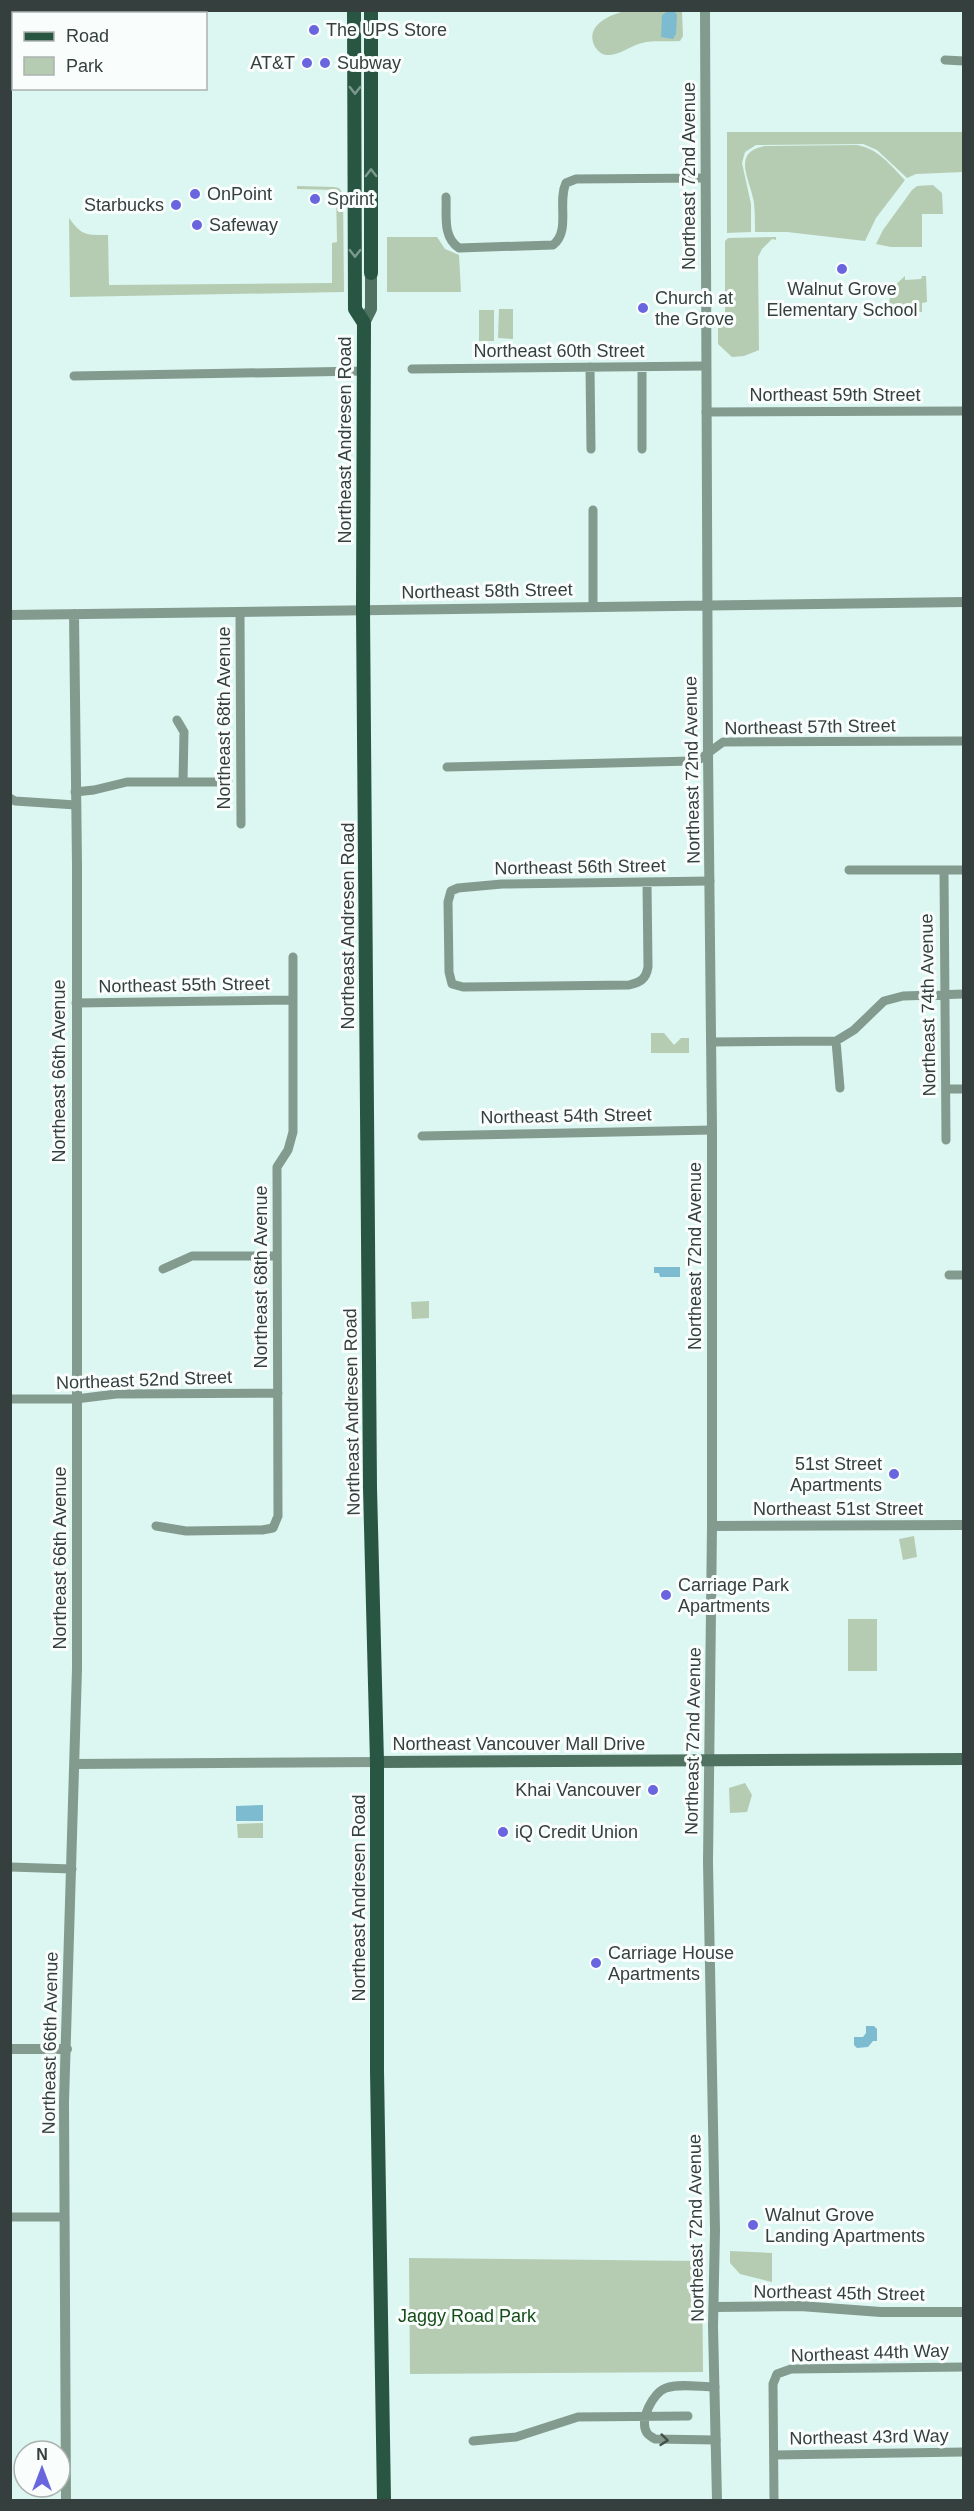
<svg xmlns="http://www.w3.org/2000/svg" width="974" height="2511" viewBox="0 0 974 2511" font-family="Helvetica,sans-serif">
<rect width="100%" height="100%" fill="#dcf6f1"/>
<path fill="#b5ccb3" d="M 625,11 L 682,11 L 683,36 L 680,41 C 668,42 653,40 642,43 C 630,46 619,56 606,55 C 601,54 598,51 595,47 C 584,26 609,15 625,11 Z
M 727,132 L 963,132 L 963,172 L 916,174 L 907,178 L 877,150 L 863,144 L 756,145 L 745,152 L 742,163 L 751,204 L 751,232 L 727,233 Z
M 857,145 C 879,149 890,165 905,180 L 876,218 L 865,241 L 787,232 L 755,232 C 755,223 755,213 754,203 C 751,181 730,152 765,146 Z
M 933,185 L 942,193 L 943,214 L 922,214 L 922,247 L 891,247 L 876,244 L 883,230 L 912,190 L 917,186 Z
M 297,186 L 334,187 L 339,188 L 343,194 L 344,292 L 70,297 L 69,218 C 82,236 86,235 108,235 L 109,285 L 332,283 L 332,243 L 337,242 L 336,190 L 297,189 Z
M 387,237 L 437,237 L 445,249 L 459,255 L 461,292 L 387,292 Z
M 776,237 L 776,240 L 772,239 L 762,249 L 758,257 L 759,350 L 744,356 L 732,357 L 718,344 L 718,328 L 725,317 L 725,241 L 728,238 Z
M 905,276 L 905,280 L 921,279 L 922,276 L 926,276 L 927,302 L 922,303 L 922,312 L 888,311 L 891,289 Z
M 499,309 L 513,309 L 513,339 L 498,338 Z
M 479,310 L 494,310 L 494,341 L 479,341 Z
M 651,1033 L 664,1033 L 674,1045 L 681,1038 L 689,1038 L 689,1053 L 651,1053 Z
M 429,1301 L 429,1318 L 412,1319 L 411,1302 Z
M 914,1536 L 917,1557 L 903,1560 L 899,1539 Z
M 848,1619 L 877,1619 L 877,1671 L 848,1671 Z
M 745,1783 L 752,1795 L 747,1812 L 730,1813 L 729,1788 Z
M 263,1823 L 263,1838 L 238,1838 L 237,1824 Z
M 730,2251 L 772,2253 L 772,2282 L 740,2274 L 730,2263 Z
M 409,2258 L 702,2261 L 703,2372 L 410,2374 Z"/>
<path fill="#7dbbd1" d="M 668,11 L 675,12 L 677,15 L 676,34 L 673,39 L 661,37 L 662,15 Z
M 654,1267 L 680,1267 L 680,1277 L 660,1277 L 659,1273 L 654,1273 Z
M 263,1805 L 263,1821 L 236,1821 L 236,1806 Z
M 866,2026 L 874,2026 L 877,2029 L 877,2041 L 873,2041 L 868,2047 L 857,2048 L 854,2045 L 854,2037 L 863,2037 L 866,2033 Z"/>
<g fill="none" stroke-linecap="round" stroke-linejoin="round">
<path stroke="#839b8f" stroke-width="9" d="M 945,60 L 964,61
M 446,197 C 447,214 442,237 459,248 L 553,245 C 571,231 557,202 566,183 L 576,179 L 705,178
M 590,367 L 591,449
M 642,367 L 642,449
M 412,369 L 706,366
M 74,376 L 364,371
M 706,412 L 964,411
M 593,510 L 593,606
M 240,612 L 241,824
M 177,720 L 184,732 L 183,782
M 447,767 L 692,761 L 700,759 L 723,742 L 964,741
M 75,792 L 94,790 L 127,782 L 228,782
M 10,798 L 15,801 L 76,805
M 849,870 L 964,870
M 944,870 L 946,1140
M 647,882 L 648,967 C 646,979 641,982 629,985 L 463,987 L 452,984 L 449,972 L 448,902 L 451,891 L 458,888 L 502,884 L 710,881
M 76,1003 L 293,1000
M 836,1041 L 840,1088
M 711,1042 L 836,1041 L 854,1030 L 884,1001 L 903,996 L 964,994
M 946,1089 L 964,1089
M 422,1136 L 712,1130
M 163,1269 L 192,1256 L 276,1256
M 949,1275 L 964,1275
M 10,1399 L 76,1399 L 116,1394 L 278,1393
M 156,1526 L 186,1531 L 262,1530 L 273,1528 L 278,1516 L 277,1167 L 288,1150 L 293,1132 L 293,957
M 10,1867 L 72,1869
M 10,2217 L 64,2217
M 715,2387 C 700,2387 680,2383 666,2388 C 653,2392 639,2420 647,2433 C 649,2436 652,2437 655,2439 L 716,2440
M 473,2441 L 516,2437 L 578,2417 L 688,2416
M 774,2455 L 964,2452
M 774,2500 L 773,2384 L 777,2374 L 791,2369 L 964,2367"/>
<path stroke="#839b8f" stroke-width="10" d="M 705,10 L 708,753 L 712,1130 L 712,1526 L 708,1862 L 715,2230 L 713,2326 L 717,2500
M 10,615 L 964,602
M 712,1526 L 964,1525
M 75,1764 L 377,1762
M 10,2049 L 67,2049
M 714,2307 L 800,2306 L 881,2312 L 964,2312
M 66,2500 L 64,2102 L 77,1669 L 77,865 L 74,614"/>
<path stroke="#4f7261" stroke-width="12" d="M 364,323 L 371,309 L 371,273
M 377,1762 L 964,1759"/>
<path stroke="#285642" stroke-width="14" d="M 354,10 L 355,309 L 364,323 L 363,610 L 370,1488 L 377,1762 L 377,2071 L 384,2500
M 371,10 L 371,273"/>
</g>
<defs><path id="oneway-chevron" d="M-2-3.5L2.5 0L-2 3.5" fill="none" stroke-width="1.6" stroke-linecap="round" stroke-linejoin="round" transform="scale(1.5)"/></defs>
<g stroke="#7c998d">
<use href="#oneway-chevron" transform="translate(355 90) rotate(90)"/>
<use href="#oneway-chevron" transform="translate(371 173) rotate(-90)"/>
<use href="#oneway-chevron" transform="translate(355 253) rotate(90)"/>
</g>
<use stroke="#45514d" href="#oneway-chevron" transform="translate(664 2440) rotate(6)"/>
<g fill="#6965df" stroke="#f9fefd" stroke-width="2">
<circle cx="314" cy="30" r="6"/>
<circle cx="307" cy="63" r="6"/>
<circle cx="325" cy="63" r="6"/>
<circle cx="195" cy="194" r="6"/>
<circle cx="315" cy="199" r="6"/>
<circle cx="176" cy="205" r="6"/>
<circle cx="197" cy="225" r="6"/>
<circle cx="842" cy="269" r="6"/>
<circle cx="643" cy="308" r="6"/>
<circle cx="894" cy="1474" r="6"/>
<circle cx="666" cy="1595" r="6"/>
<circle cx="653" cy="1790" r="6"/>
<circle cx="503" cy="1832" r="6"/>
<circle cx="596" cy="1963" r="6"/>
<circle cx="753" cy="2225" r="6"/>
</g>
<g text-anchor="middle" dominant-baseline="central" stroke-width="6" stroke-linejoin="round" paint-order="stroke">
<g font-size="18" fill="#353f3d" stroke="#f9fefd" text-anchor="start">
<text x="326" y="30">The UPS Store</text>
<text x="295" y="63" text-anchor="end">AT&amp;T</text>
<text x="337" y="63">Subway</text>
<text x="207" y="194">OnPoint</text>
<text x="327" y="199">Sprint</text>
<text x="164" y="205" text-anchor="end">Starbucks</text>
<text x="209" y="225">Safeway</text>
<text x="842" y="289" text-anchor="middle">Walnut Grove<tspan x="842" dy="21">Elementary School</tspan></text>
<text x="655" y="298">Church at<tspan x="655" dy="21">the Grove</tspan></text>
<text x="882" y="1464" text-anchor="end">51st Street<tspan x="882" dy="21">Apartments</tspan></text>
<text x="678" y="1585">Carriage Park<tspan x="678" dy="21">Apartments</tspan></text>
<text x="641" y="1790" text-anchor="end">Khai Vancouver</text>
<text x="515" y="1832">iQ Credit Union</text>
<text x="608" y="1953">Carriage House<tspan x="608" dy="21">Apartments</tspan></text>
<text x="765" y="2215">Walnut Grove<tspan x="765" dy="21">Landing Apartments</tspan></text>
</g>
<g font-size="18" fill="#353f3d" stroke="#f9fefd">
<text transform="translate(689 176) rotate(-90)">Northeast 72nd Avenue</text>
<text x="559" y="351">Northeast 60th Street</text>
<text x="835" y="395">Northeast 59th Street</text>
<text transform="translate(345 440) rotate(-90)">Northeast Andresen Road</text>
<text transform="translate(487 591) rotate(-1)">Northeast 58th Street</text>
<text transform="translate(224 718) rotate(-90)">Northeast 68th Avenue</text>
<text transform="translate(810 727) rotate(-1)">Northeast 57th Street</text>
<text transform="translate(692 770) rotate(-91)">Northeast 72nd Avenue</text>
<text transform="translate(580 867) rotate(-1)">Northeast 56th Street</text>
<text transform="translate(348 926) rotate(-90)">Northeast Andresen Road</text>
<text transform="translate(184 985) rotate(-1)">Northeast 55th Street</text>
<text transform="translate(928 1005) rotate(-91)">Northeast 74th Avenue</text>
<text transform="translate(59 1071) rotate(-90)">Northeast 66th Avenue</text>
<text transform="translate(566 1116) rotate(-1)">Northeast 54th Street</text>
<text transform="translate(695 1256) rotate(-90)">Northeast 72nd Avenue</text>
<text transform="translate(261 1277) rotate(-90)">Northeast 68th Avenue</text>
<text transform="translate(144 1380) rotate(-2)">Northeast 52nd Street</text>
<text transform="translate(352 1412) rotate(-91)">Northeast Andresen Road</text>
<text x="838" y="1509">Northeast 51st Street</text>
<text transform="translate(60 1558) rotate(-90)">Northeast 66th Avenue</text>
<text transform="translate(693 1741) rotate(-89)">Northeast 72nd Avenue</text>
<text x="519" y="1744">Northeast Vancouver Mall Drive</text>
<text transform="translate(359 1898) rotate(-90)">Northeast Andresen Road</text>
<text transform="translate(50 2043) rotate(-89)">Northeast 66th Avenue</text>
<text transform="translate(696 2228) rotate(-91)">Northeast 72nd Avenue</text>
<text transform="translate(839 2293) rotate(1)">Northeast 45th Street</text>
<text transform="translate(870 2353) rotate(-2)">Northeast 44th Way</text>
<text transform="translate(869 2437) rotate(-1)">Northeast 43rd Way</text>
</g>
<g font-size="18" fill="#154c17" stroke="#f9fefd">
<text x="467" y="2316">Jaggy Road Park</text>
</g>
</g>
<rect width="974" height="2511" fill="none" stroke="#353f3d" stroke-width="24"/>
<rect x="12" y="12" width="195" height="78" fill="#f9fefd" stroke="#abb2b0" stroke-width="1.5"/>
<rect x="24" y="32" width="30" height="9" fill="#285642" stroke="#abb2b0" stroke-width="1.5"/>
<text x="66" y="42" font-size="18" fill="#353f3d">Road</text>
<rect x="24" y="57" width="30" height="18" fill="#b5ccb3" stroke="#abb2b0" stroke-width="1.5"/>
<text x="66" y="72" font-size="18" fill="#353f3d">Park</text>
<g transform="translate(42 2469)"><circle r="28" fill="#f9fefd" stroke="#abb2b0" stroke-width="1.5"/>
<path d="M0-4.5L10 22L0 15L-10 22Z" fill="#6965df"/>
<text y="-9" font-size="16" font-weight="bold" text-anchor="middle" fill="#353f3d">N</text>
</g>
</svg>
